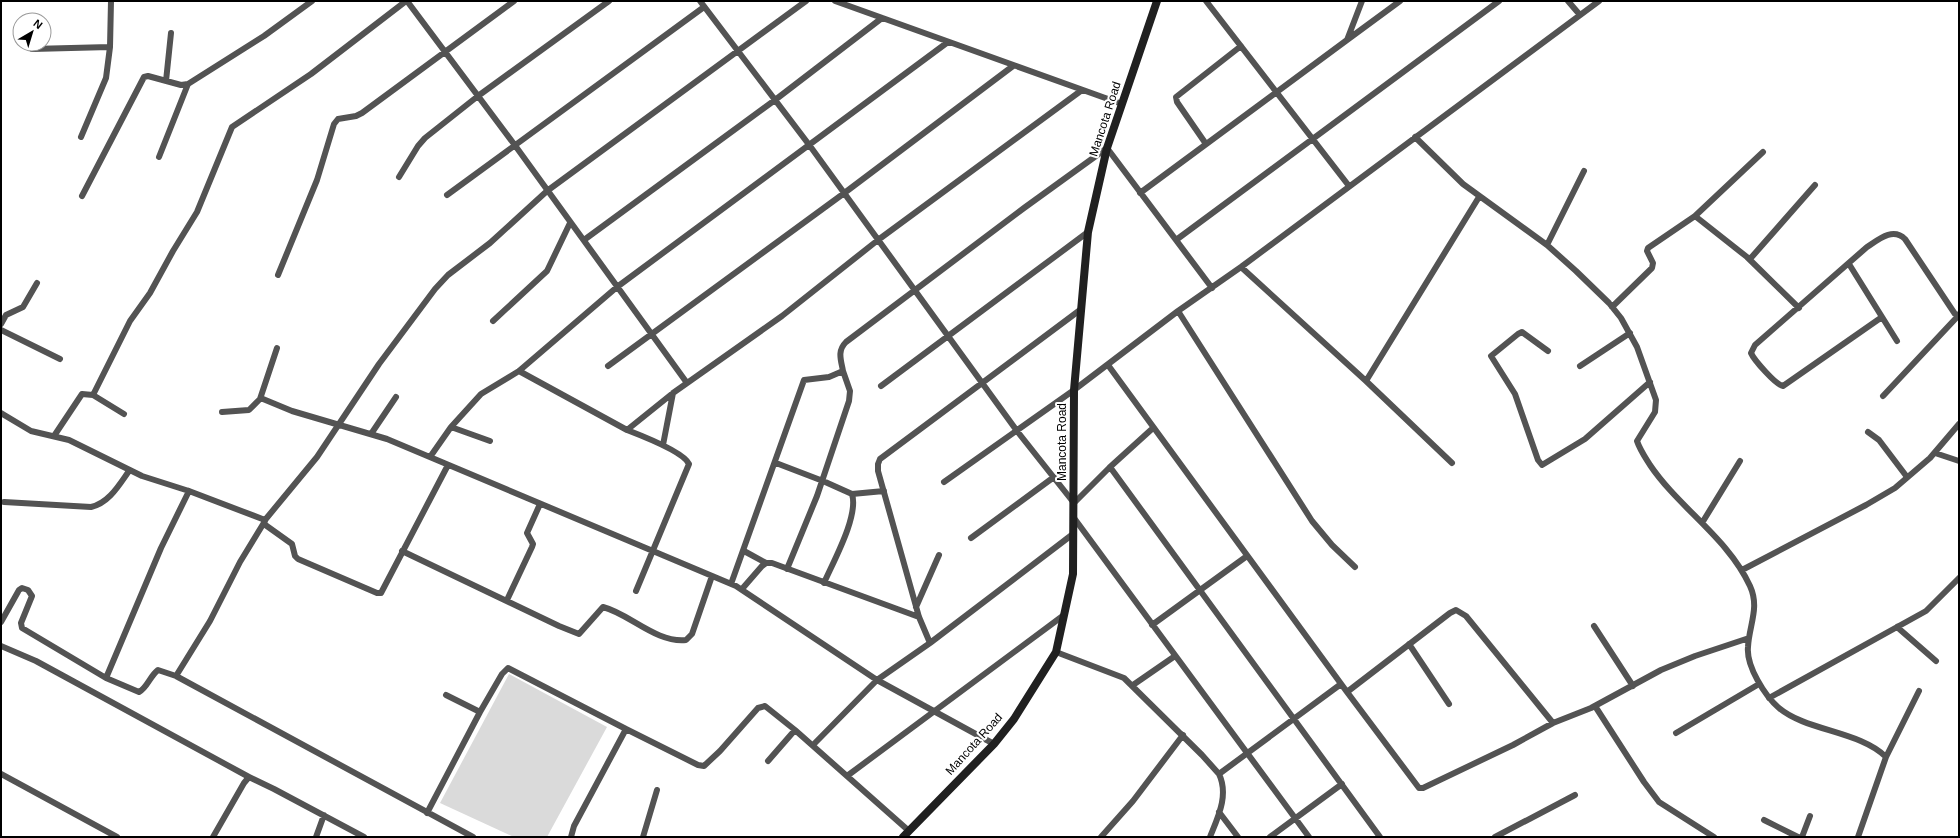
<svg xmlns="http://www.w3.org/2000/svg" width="1960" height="838" viewBox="0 0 1960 838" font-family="Arial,sans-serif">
<rect width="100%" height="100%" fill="#fff"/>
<path fill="#dadada" d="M 509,674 L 607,727 L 547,837 L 514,837 L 440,803 Z"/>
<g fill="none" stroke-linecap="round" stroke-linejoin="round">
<path stroke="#535353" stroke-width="6" d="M 407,1 L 514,144 L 687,383
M 700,1 L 810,146 L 1017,431 L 1074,503 L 1110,467 L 1153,428
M 835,1 L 1122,104
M 1206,1 L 1349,186
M 1568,1 L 1580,15
M 1347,40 L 1400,1
M 32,49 L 110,47
M 166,81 L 171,33
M 81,137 L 106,78 L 110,47 L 111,1
M 1415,137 L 1463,184 L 1547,245 L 1576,271 L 1609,303 L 1621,318 L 1637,347 L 1656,400 L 1655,412 L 1637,441 C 1640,450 1645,457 1650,465 C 1679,508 1728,538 1750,586 C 1760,608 1749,625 1748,647 C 1746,666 1765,696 1779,708 C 1806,731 1860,731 1886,757 L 1858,837
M 1206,144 L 1177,102 L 1176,97 L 1241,46
M 159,157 L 188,84
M 399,177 L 418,146 L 425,138 L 478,96 L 609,1
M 1140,193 L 1347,40 L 1362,1
M 447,195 L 704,7
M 82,196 L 144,77 L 148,76 L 181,85 L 188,84 L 264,36 L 312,1
M 1695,216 L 1763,152
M 584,240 L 775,100 L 882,18
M 1176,240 L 1499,1
M 1547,245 L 1584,171
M 1750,259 L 1815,185
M 1849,264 L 1897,341
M 1241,267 L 1366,381 L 1452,463
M 278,275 L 317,180 L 334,124 L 338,119 L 356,116 L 362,113 L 514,1
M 1612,307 L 1652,268 L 1653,263 L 1647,251 L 1648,248 L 1695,216 L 1747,257 L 1799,308
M 1178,311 L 1312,521 L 1332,545 L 1355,567
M 1882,317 L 1783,386 C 1776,385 1754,360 1751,353 L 1755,345 L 1867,247 C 1879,239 1893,227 1905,239 L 1955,314 L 1959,315
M 493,321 L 547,271 L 570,223
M 1,324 L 6,315 L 23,307 L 37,283
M 1,330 L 60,359
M 1548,351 L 1522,332 L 1518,334 L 1491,356 L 1515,394 L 1538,460 L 1542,465 L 1585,439 L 1650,382
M 1108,365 L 1347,692 L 1419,788 L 1423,788 L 1513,745 L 1553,723 L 1591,708 L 1661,670 L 1695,656 L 1749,638
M 608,366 L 843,194 L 1013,66
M 1580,366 L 1630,333
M 519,371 L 627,430 L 673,393 L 782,316 L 878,240 L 1082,90
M 1366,381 L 1479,197
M 881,386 L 1088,232
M 93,395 L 130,321 L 150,293 L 173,251 L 197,212 L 232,127 L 311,74 L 406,1
M 1883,396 L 1958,316
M 260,399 L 277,348
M 222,412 L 249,410 L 260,399 L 263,399 L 292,411 L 387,439 L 736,586 L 877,680 L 994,744
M 1,413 L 31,431 L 69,440 L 142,476 L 189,491 L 265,520 L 317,457 L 379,364 L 435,289 L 448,275 L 490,243 L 547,191 L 806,1
M 451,427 L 490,441
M 627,430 C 640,435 684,452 689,464 L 636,591
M 1868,432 L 1879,440 L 1907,477
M 371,434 L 396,397
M 54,436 L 82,394 L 93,395 L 124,414
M 663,445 L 673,393
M 1935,453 L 1959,461
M 430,457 L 451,427 L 481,394 L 519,371 L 617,287 L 948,42
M 776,463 L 823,481 L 852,494 C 859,516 833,562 824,583
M 1110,467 L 1380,837
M 944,482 L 1074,390 L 1178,311 L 1241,267 L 1599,1
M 852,494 L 884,491
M 4,502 L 91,507 C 109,503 119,485 129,471
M 1074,518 L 1309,837
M 1702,523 L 1740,461
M 264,524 L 292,544 L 295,556 L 298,559 L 377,593 L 381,593 L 448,465
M 971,538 L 1054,477
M 402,551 L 559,626 L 579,634 L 603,607 C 630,614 656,643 686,640 L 692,634 L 712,576
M 744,551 L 766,563
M 787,569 L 817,496 L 849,401 L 850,391 L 843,371
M 1742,570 L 1866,505 L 1895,488 L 1930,458 L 1959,424
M 731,584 L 804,380 L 829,377 L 843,371 C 841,360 837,351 846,342 L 1024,208 L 1107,148 L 1212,288
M 742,589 L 762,566 L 766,563 L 772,563 L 919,617
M 507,600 L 532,547 L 533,544 L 527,533 L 540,504
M 916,607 L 939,555
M 1,622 L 19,590 L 22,588 L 28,590 L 32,596 L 21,623 L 22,628 L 106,678 L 139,692 C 147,688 150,676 158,670 L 176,676 L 473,837
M 1152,625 L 1247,556
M 1594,626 L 1633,686
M 1897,627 L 1936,661
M 930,643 L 1073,534
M 1409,644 L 1449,704
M 1,646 L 36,661 L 249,777
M 1056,652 L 1124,678 L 1202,755 L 1219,774 L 1341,684
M 176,676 L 210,621 L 240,562 L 265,521
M 106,678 L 161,548 L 189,491
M 1133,685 L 1175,656
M 1347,692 L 1450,613 L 1456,610 L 1466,616 L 1553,723
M 446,695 L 480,712
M 1769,698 L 1926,611 L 1959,578
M 1595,706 L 1644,782 L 1659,802 L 1714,837
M 626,729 L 698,765 L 704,766 L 720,751 L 758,708 L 765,706 L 795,730 L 909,831
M 1676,733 L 1759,684
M 813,745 L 877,680 L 930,643 L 919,617 L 878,471 L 878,464 L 880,459 L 1080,310
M 1886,757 L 1919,691
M 768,761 L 795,730
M 1,774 L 117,837
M 847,776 L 1064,615
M 1219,812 L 1238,837
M 427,813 L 480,712 L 502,674 L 508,668 L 626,729 L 574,826 L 571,837
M 1764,820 L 1798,837
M 213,837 L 244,783 L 249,777 L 274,789 L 364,837
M 316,837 L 324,815
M 643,837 L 657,790
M 1101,837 L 1133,801 L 1183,735
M 1210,837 C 1218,817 1229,795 1219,774
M 1270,837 L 1342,784
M 1495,837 L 1575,795
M 1802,837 L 1810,816"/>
<path stroke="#202020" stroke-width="8" d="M 903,837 L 994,744 L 1014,719 L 1056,652 L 1073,574 L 1074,390 L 1088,232 L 1107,148 L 1157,1"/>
</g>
<g text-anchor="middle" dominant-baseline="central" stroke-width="4" stroke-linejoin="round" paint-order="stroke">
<g font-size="12" fill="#000" stroke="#fff">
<text transform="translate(1105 119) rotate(-72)">Mancota Road</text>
<text transform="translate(1062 442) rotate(-90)">Mancota Road</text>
<text transform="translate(974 744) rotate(-48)">Mancota Road</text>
</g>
</g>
<rect width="1960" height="838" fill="none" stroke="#000000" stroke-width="4"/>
<g transform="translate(32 32) rotate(38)"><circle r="19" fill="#ffffff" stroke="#999999"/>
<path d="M0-3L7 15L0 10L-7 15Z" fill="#000000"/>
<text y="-6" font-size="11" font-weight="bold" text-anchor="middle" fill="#000000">N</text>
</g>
</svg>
